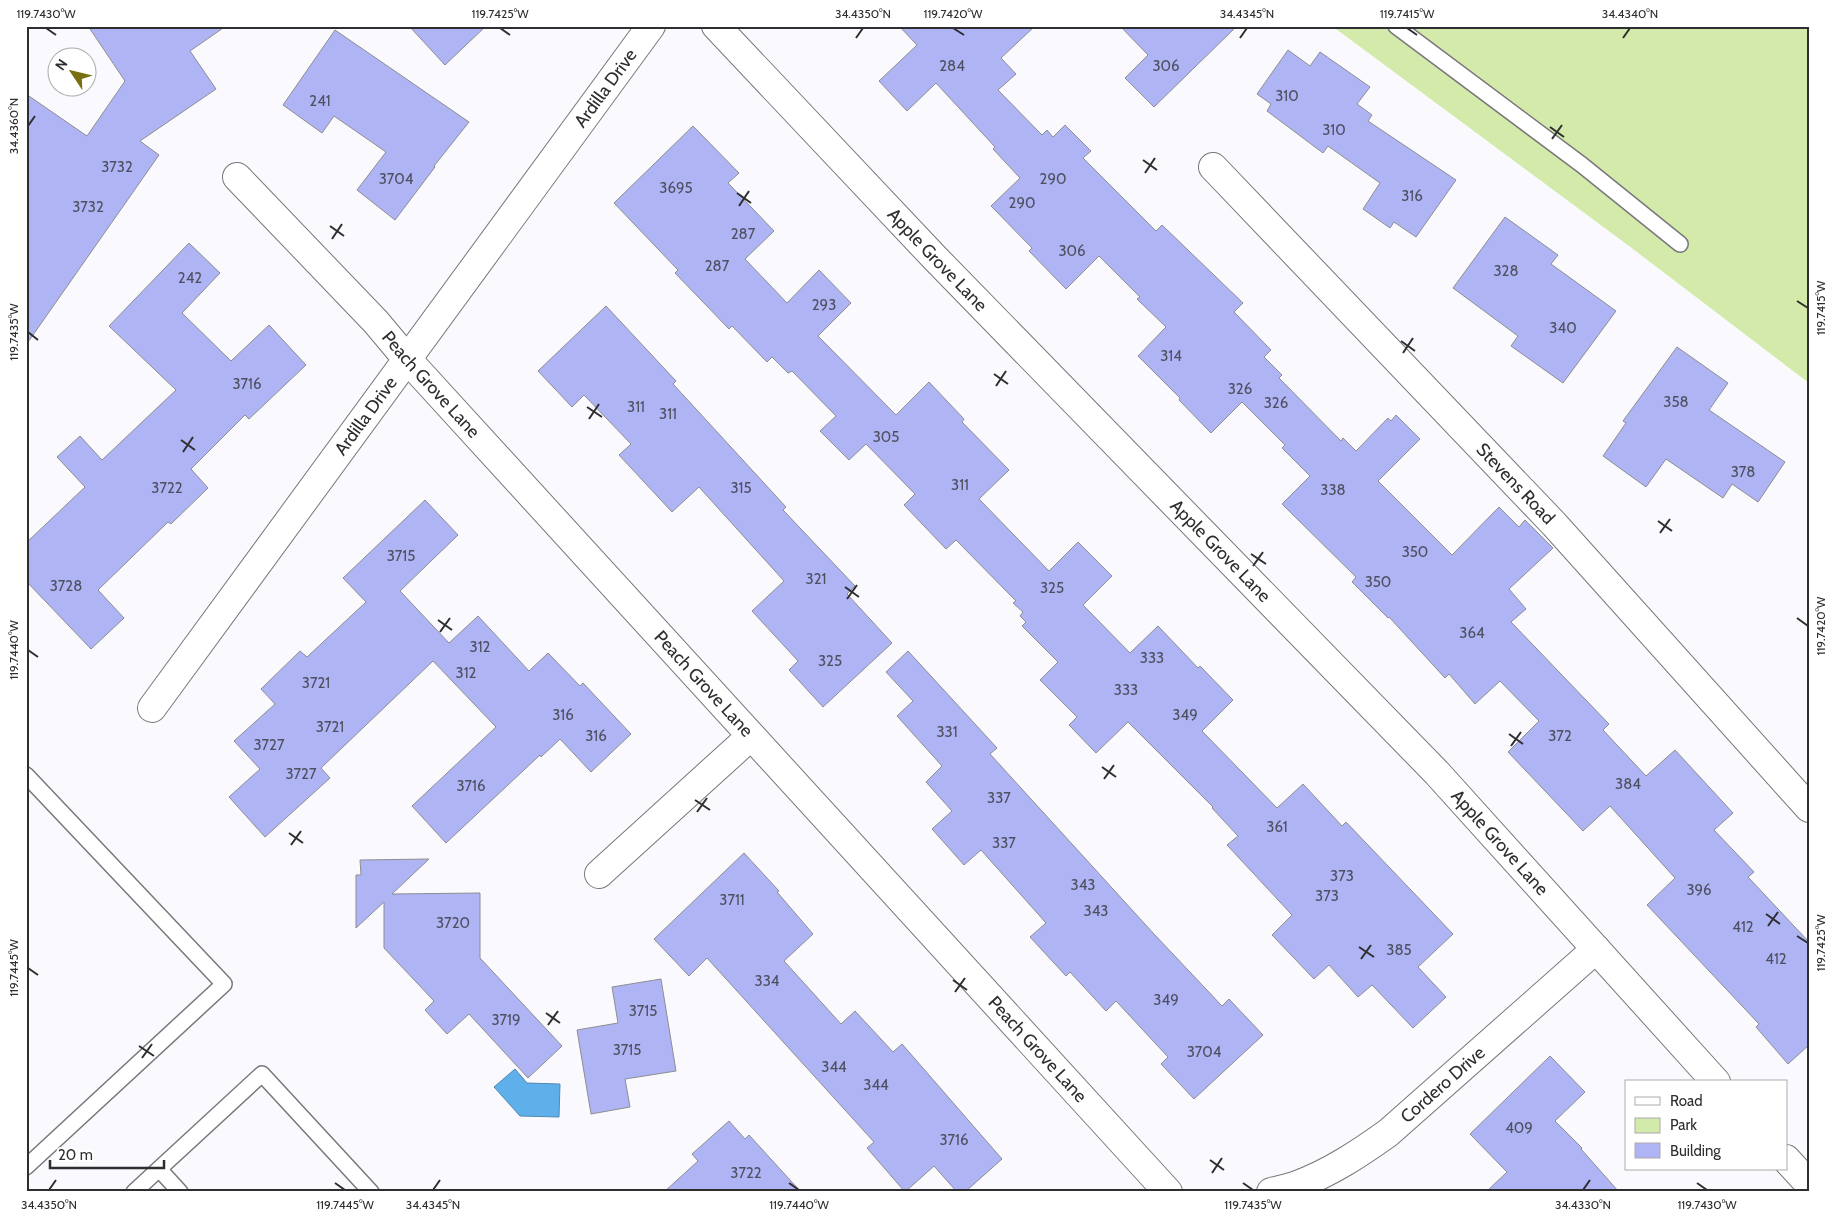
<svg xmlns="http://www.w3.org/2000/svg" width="1835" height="1218" viewBox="0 0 1835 1218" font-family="Cabin,sans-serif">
<rect width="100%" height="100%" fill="#fafafe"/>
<path fill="#d4eaaa" d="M 1332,26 L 1809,26 L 1809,383 L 1629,246 Z"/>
<path fill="#5fb0ea" stroke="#5089b2" d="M 515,1069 L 527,1083 L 560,1084 L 559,1117 L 520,1116 L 494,1087 Z"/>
<path fill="#afb4f5" stroke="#8d8e91" d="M 88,26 L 226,26 L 190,51 L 216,89 L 140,141 L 159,155 L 26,345 L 26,94 L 87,136 L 125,81 Z
M 409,26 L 486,26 L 445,65 Z
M 899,26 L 1035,26 L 1001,58 L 1016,74 L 998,90 L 1042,135 L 1047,130 L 1053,137 L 1065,125 L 1091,151 L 1083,158 L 1156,231 L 1162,225 L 1243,303 L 1234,312 L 1271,350 L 1264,357 L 1282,375 L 1279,378 L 1341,441 L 1343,438 L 1356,451 L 1388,418 L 1391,421 L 1396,415 L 1420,439 L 1378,481 L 1452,555 L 1499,507 L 1519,527 L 1525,520 L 1553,548 L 1509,589 L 1526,609 L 1511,622 L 1609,724 L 1603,730 L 1646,776 L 1675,750 L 1733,813 L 1714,830 L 1754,872 L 1748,877 L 1809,942 L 1809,1045 L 1788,1064 L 1756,1027 L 1759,1024 L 1647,905 L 1675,878 L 1610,806 L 1583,831 L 1508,752 L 1539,721 L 1500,681 L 1475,704 L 1449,674 L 1445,678 L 1389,617 L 1388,618 L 1352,582 L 1356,577 L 1282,504 L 1310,476 L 1282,448 L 1285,445 L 1242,402 L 1211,433 L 1179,400 L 1180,398 L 1138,356 L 1166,327 L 1137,299 L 1140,297 L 1099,256 L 1066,289 L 1029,251 L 1032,248 L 991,206 L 1020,178 L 993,149 L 995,147 L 936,83 L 907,111 L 879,81 L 917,45 Z
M 1120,26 L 1237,26 L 1154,107 L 1125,78 L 1148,55 Z
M 335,30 L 469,122 L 434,166 L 435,167 L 395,220 L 357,190 L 386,152 L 334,116 L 322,133 L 283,105 Z
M 1288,50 L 1310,66 L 1320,52 L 1370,87 L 1357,104 L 1372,115 L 1368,121 L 1456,180 L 1416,237 L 1394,222 L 1390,228 L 1363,209 L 1380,183 L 1328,146 L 1323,153 L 1267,111 L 1271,104 L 1257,94 Z
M 693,126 L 739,173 L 728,183 L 774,231 L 745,259 L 787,303 L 819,270 L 851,303 L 818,336 L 896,415 L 929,382 L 964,419 L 962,422 L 1009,470 L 979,499 L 1049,571 L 1078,542 L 1112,576 L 1083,605 L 1130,653 L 1158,626 L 1198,668 L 1200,666 L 1233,700 L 1202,731 L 1277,808 L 1303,784 L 1342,826 L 1346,822 L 1453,934 L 1418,967 L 1446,997 L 1413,1028 L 1372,985 L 1358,997 L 1329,965 L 1314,979 L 1272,935 L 1292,915 L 1227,845 L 1238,836 L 1212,808 L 1213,807 L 1128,722 L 1096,753 L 1069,725 L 1077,717 L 1040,680 L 1058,662 L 1022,626 L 1026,622 L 1020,616 L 1023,612 L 1013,603 L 1016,601 L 956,540 L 946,549 L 904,505 L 915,494 L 866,444 L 849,460 L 820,431 L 836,416 L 792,371 L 788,373 L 772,357 L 767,362 L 732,326 L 729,329 L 675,273 L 678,270 L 614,203 Z
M 1505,217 L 1558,255 L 1551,264 L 1616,311 L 1563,383 L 1511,346 L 1518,336 L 1453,288 Z
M 189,243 L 220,273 L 182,313 L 231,361 L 269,325 L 306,365 L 249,419 L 245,415 L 191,469 L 208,488 L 171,524 L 168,522 L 98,590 L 124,618 L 91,649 L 26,581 L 26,543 L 85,487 L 57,457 L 80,436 L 102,460 L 176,390 L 109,326 Z
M 606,306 L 676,381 L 673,384 L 786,507 L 783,510 L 855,586 L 847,594 L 892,643 L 823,707 L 789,670 L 798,661 L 752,611 L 784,581 L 699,487 L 672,512 L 619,455 L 631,444 L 584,395 L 572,407 L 538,371 Z
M 1677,347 L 1728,383 L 1709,410 L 1785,462 L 1758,502 L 1732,484 L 1723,498 L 1666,459 L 1646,487 L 1603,456 L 1626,423 L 1623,421 Z
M 425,500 L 458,535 L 400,591 L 449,643 L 478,616 L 529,671 L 548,653 L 580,686 L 583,683 L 631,734 L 591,772 L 560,739 L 541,757 L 540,755 L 446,843 L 412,806 L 496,727 L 433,661 L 321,768 L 330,778 L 265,837 L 229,797 L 260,769 L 234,741 L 275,704 L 261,689 L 300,651 L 307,657 L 366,602 L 343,578 Z
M 908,651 L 997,748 L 990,754 L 1154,934 L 1222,1006 L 1229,999 L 1263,1035 L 1194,1099 L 1161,1064 L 1168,1057 L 1116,1001 L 1106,1011 L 1070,972 L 1066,976 L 1030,937 L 1046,923 L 981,850 L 964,865 L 932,829 L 952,811 L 926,782 L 942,766 L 897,716 L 913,701 L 886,672 Z
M 744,853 L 779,891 L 777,892 L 813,934 L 784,961 L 841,1024 L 855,1011 L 893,1052 L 902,1044 L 1002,1159 L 965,1192 L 957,1192 L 934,1166 L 905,1192 L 867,1148 L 874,1142 L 707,958 L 689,976 L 654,939 Z
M 429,859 L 392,894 L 480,893 L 480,958 L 562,1046 L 528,1078 L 469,1014 L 447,1034 L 425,1010 L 434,1001 L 384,948 L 384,902 L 356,928 L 356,875 L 361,875 L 360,860 Z
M 661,979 L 676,1071 L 625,1079 L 630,1107 L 591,1114 L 577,1030 L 618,1023 L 612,987 Z
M 1550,1056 L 1585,1092 L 1555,1121 L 1582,1148 L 1581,1149 L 1619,1192 L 1486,1192 L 1507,1172 L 1470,1134 Z
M 729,1121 L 745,1139 L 749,1135 L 801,1192 L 664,1192 L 698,1161 L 692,1154 Z"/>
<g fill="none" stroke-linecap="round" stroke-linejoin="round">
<g stroke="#78787b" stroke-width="18">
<path id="lane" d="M 1396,26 L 1582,165 L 1680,244
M 26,775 L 224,984 L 26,1167
M 159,1169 L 180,1192
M 134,1192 L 262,1074 L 371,1192"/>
</g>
<g stroke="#78787b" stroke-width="30">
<g id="street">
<path id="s1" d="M 716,26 L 935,258 L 1437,773 L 1716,1082"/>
<path id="s2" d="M 1213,167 L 1554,524 L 1809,808"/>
<path id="s3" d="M 237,177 L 376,322 L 407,359 L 1168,1192"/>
<path id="s4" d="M 152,708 L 651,26"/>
<path d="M 599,874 L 751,736"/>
<path d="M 1786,1159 L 1809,1184"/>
<path id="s5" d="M 1271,1192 C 1279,1190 1289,1188 1297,1185 C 1330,1173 1360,1153 1388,1133 L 1596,949"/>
</g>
</g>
<use href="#lane" stroke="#fff" stroke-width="15"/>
<use href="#street" stroke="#fff" stroke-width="28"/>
</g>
<path fill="none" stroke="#2e2e30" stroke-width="2" d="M 46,28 L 56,35M 500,28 L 510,35M 953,28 L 964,35M 1407,28 L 1417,35M 856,38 L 863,28M 1240,38 L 1247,28M 1623,38 L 1630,28M 28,126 L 35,116M 1550,127 L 1564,137M 1552,139 L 1562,125M 1143,160 L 1157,170M 1145,173 L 1155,158M 737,193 L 751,203M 739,206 L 749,191M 330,226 L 344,236M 332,239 L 342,224M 1797,301 L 1808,308M 28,332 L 38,340M 1401,341 L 1415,351M 1403,353 L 1413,338M 994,374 L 1008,384M 996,386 L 1006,371M 587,407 L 602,417M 589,419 L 599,404M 181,440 L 195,450M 183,452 L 193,437M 1658,521 L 1672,531M 1660,533 L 1670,519M 1251,554 L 1266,564M 1253,566 L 1263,552M 845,587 L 859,597M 847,599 L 857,585M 1797,618 L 1808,626M 438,620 L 452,630M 440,632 L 450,618M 28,650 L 38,657M 1509,734 L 1523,744M 1511,746 L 1521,732M 1102,767 L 1116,777M 1104,779 L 1114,765M 695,800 L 710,810M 697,812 L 707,798M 289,833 L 303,843M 291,845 L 301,831M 1766,914 L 1780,924M 1768,926 L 1778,912M 1797,936 L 1808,943M 1359,947 L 1374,957M 1361,959 L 1371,945M 28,968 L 38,975M 953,980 L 967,990M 955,992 L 965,978M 546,1013 L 560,1023M 548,1025 L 558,1011M 139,1046 L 154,1056M 142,1058 L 152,1044M 1210,1160 L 1224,1170M 1212,1173 L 1222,1158M 335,1183 L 345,1190M 789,1183 L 799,1190M 1243,1183 L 1253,1190M 1697,1183 L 1707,1190M 49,1190 L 56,1180M 433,1190 L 440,1180M 1583,1190 L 1590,1180"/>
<g text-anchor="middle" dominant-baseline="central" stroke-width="4" stroke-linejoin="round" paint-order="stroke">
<g font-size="15" fill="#4e5061">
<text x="952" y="66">284</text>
<text x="1166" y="66">306</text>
<text x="1287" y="96">310</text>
<text x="320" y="101">241</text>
<text x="1334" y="130">310</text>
<text x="117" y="167">3732</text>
<text x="396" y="179">3704</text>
<text x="1053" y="179">290</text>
<text x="676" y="188">3695</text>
<text x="1412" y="196">316</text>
<text x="1022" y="203">290</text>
<text x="88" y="207">3732</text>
<text x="743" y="234">287</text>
<text x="1072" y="251">306</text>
<text x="717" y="266">287</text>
<text x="1506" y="271">328</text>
<text x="190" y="278">242</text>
<text x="824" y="305">293</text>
<text x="1563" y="328">340</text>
<text x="1171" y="356">314</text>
<text x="247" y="384">3716</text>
<text x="1240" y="389">326</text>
<text x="1676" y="402">358</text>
<text x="1276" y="403">326</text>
<text x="636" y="407">311</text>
<text x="668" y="414">311</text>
<text x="886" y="437">305</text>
<text x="1743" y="472">378</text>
<text x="960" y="485">311</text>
<text x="167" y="488">3722</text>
<text x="741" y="488">315</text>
<text x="1333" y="490">338</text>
<text x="1415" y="552">350</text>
<text x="401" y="556">3715</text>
<text x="816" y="579">321</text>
<text x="1378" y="582">350</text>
<text x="66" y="586">3728</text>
<text x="1052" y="588">325</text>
<text x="1472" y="633">364</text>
<text x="480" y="647">312</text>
<text x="1152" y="658">333</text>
<text x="830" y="661">325</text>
<text x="466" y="673">312</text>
<text x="316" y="683">3721</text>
<text x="1126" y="690">333</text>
<text x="563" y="715">316</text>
<text x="1185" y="715">349</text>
<text x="330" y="727">3721</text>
<text x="947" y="732">331</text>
<text x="596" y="736">316</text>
<text x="1560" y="736">372</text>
<text x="269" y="745">3727</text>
<text x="301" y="774">3727</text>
<text x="1628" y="784">384</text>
<text x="471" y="786">3716</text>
<text x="999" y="798">337</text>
<text x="1277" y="827">361</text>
<text x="1004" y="843">337</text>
<text x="1342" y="876">373</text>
<text x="1083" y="885">343</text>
<text x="1699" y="890">396</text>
<text x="1327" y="896">373</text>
<text x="732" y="900">3711</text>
<text x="1096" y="911">343</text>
<text x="453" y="923">3720</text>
<text x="1743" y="927">412</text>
<text x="1399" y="950">385</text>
<text x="1776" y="959">412</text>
<text x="767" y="981">334</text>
<text x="1166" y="1000">349</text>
<text x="643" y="1011">3715</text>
<text x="506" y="1020">3719</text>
<text x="627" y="1050">3715</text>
<text x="1204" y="1052">3704</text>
<text x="834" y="1067">344</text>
<text x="876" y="1085">344</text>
<text x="1519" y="1128">409</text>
<text x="954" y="1140">3716</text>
<text x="746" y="1173">3722</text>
</g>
<g font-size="18" fill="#2e2e30" stroke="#fff">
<text stroke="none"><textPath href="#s4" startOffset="768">Ardilla Drive</textPath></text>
<text stroke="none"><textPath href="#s1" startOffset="322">Apple Grove Lane</textPath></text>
<text stroke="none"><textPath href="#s3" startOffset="284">Peach Grove Lane</textPath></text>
<text stroke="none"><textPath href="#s4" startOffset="362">Ardilla Drive</textPath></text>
<text stroke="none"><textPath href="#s2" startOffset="438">Stevens Road</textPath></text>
<text stroke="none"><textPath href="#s1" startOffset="728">Apple Grove Lane</textPath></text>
<text stroke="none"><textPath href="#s3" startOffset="689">Peach Grove Lane</textPath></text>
<text stroke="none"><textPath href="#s1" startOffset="1132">Apple Grove Lane</textPath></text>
<text stroke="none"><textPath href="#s3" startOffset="1184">Peach Grove Lane</textPath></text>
<text stroke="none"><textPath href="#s5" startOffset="205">Cordero Drive</textPath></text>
</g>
</g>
<rect width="1835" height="1218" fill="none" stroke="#ffffff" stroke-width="55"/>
<rect x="1625" y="1080" width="162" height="90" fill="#ffffff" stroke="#ababac"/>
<rect x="1635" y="1097" width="25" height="8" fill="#ffffff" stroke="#ababac"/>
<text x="1670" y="1106" font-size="15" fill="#2e2e30">Road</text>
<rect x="1635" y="1118" width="25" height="15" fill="#d4eaaa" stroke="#ababac"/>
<text x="1670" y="1130" font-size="15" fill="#2e2e30">Park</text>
<rect x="1635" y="1143" width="25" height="15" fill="#afb4f5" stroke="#ababac"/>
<text x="1670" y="1156" font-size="15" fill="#2e2e30">Building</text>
<g transform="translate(72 72) rotate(305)"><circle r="24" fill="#ffffff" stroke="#ababac"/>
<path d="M0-4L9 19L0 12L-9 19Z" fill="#767011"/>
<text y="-8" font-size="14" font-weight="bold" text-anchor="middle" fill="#2e2e30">N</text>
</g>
<path d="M50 1160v8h114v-8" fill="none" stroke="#2e2e30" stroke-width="2.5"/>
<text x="58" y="1160" font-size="15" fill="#2e2e30" stroke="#ffffff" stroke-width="4" paint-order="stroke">20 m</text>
<rect x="28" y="28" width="1780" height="1162" fill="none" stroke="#2e2e30" stroke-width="2"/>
<g font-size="12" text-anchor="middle" fill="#2e2e30">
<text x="46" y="18">119.7430°W</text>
<text x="500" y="18">119.7425°W</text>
<text x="863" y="18">34.4350°N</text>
<text x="953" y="18">119.7420°W</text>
<text x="1247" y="18">34.4345°N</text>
<text x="1407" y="18">119.7415°W</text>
<text x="1630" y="18">34.4340°N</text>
<text transform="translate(14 126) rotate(-90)" y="4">34.4360°N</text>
<text transform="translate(1821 308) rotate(-90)" y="4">119.7415°W</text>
<text transform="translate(14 332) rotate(-90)" y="4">119.7435°W</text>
<text transform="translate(1821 626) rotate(-90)" y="4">119.7420°W</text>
<text transform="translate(14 650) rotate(-90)" y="4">119.7440°W</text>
<text transform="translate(1821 943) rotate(-90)" y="4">119.7425°W</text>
<text transform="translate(14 968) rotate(-90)" y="4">119.7445°W</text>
<text x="49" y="1209">34.4350°N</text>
<text x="345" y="1209">119.7445°W</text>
<text x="433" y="1209">34.4345°N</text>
<text x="799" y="1209">119.7440°W</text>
<text x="1253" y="1209">119.7435°W</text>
<text x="1583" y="1209">34.4330°N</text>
<text x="1707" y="1209">119.7430°W</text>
</g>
</svg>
